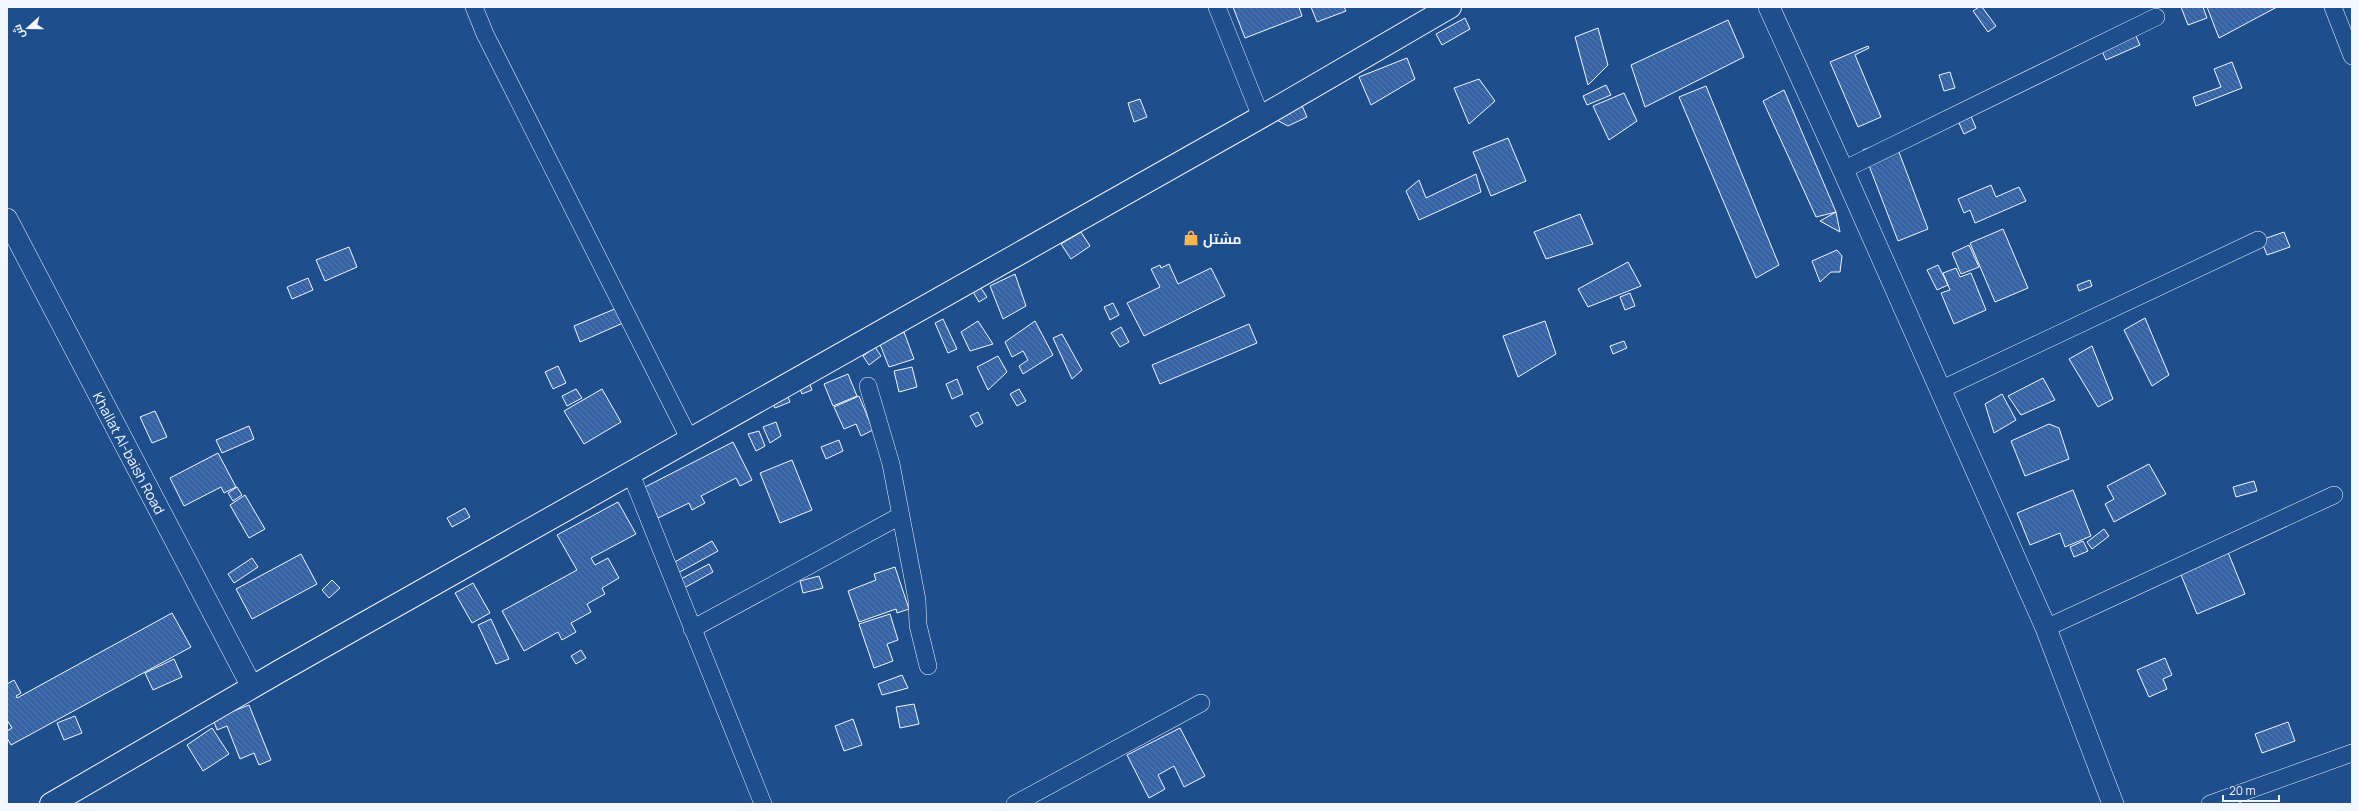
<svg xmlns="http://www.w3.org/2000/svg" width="2359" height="811" viewBox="0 0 2359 811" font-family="Manrope,Cairo,sans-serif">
<defs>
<pattern id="building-back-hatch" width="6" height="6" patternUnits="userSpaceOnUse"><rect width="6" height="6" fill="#3563a3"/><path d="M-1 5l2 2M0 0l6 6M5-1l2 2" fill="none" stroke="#537ab1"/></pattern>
</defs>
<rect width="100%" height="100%" fill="#1f4e8c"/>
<path fill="url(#building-back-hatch)" stroke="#f2f6ff" d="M 1233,7 L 1299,7 L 1302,16 L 1245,38 Z
M 1311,7 L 1344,7 L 1346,11 L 1317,22 Z
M 1979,7 L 1982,7 L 1996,26 L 1988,32 L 1973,11 Z
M 2181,7 L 2203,7 L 2207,18 L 2188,25 Z
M 2207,7 L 2277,7 L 2219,38 Z
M 1465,18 L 1470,29 L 1442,45 L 1436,34 Z
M 1728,20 L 1744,57 L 1645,107 L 1631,65 Z
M 2130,23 L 2140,45 L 2106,60 L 2096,38 Z
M 1598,28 L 1608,65 L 1588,85 L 1575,37 Z
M 1868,46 L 1869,48 L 1855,55 L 1881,117 L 1858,127 L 1830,62 Z
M 1407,58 L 1415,79 L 1371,105 L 1359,77 Z
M 2232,62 L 2242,88 L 2196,106 L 2193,97 L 2221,87 L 2214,69 Z
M 1950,72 L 1955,88 L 1944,91 L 1939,75 Z
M 1479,79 L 1495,101 L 1469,124 L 1454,88 Z
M 1606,85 L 1611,95 L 1587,105 L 1583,96 Z
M 1706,86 L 1779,265 L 1756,278 L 1679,97 Z
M 1784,90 L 1836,212 L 1816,217 L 1763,101 Z
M 1624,93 L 1637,121 L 1609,140 L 1593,106 Z
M 1140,99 L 1147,117 L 1134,122 L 1128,103 Z
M 1300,101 L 1307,117 L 1288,126 L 1273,118 Z
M 1966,105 L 1976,128 L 1964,134 L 1953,110 Z
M 1508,138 L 1526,181 L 1491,196 L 1473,152 Z
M 1894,139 L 1928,229 L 1898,241 L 1863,150 Z
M 1476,174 L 1481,192 L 1419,220 L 1406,191 L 1419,180 L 1426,198 Z
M 1991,185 L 1996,197 L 2019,187 L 2026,201 L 1975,223 L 1970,210 L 1964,213 L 1958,199 Z
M 1836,212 L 1840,232 L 1820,221 Z
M 1580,214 L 1593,244 L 1546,259 L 1534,232 Z
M 2003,229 L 2028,288 L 1995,302 L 1970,243 Z
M 1081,232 L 1090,246 L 1071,259 L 1061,244 Z
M 2284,232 L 2290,247 L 2267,255 L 2261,240 Z
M 1969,245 L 1979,267 L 1961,274 L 1952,253 Z
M 349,247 L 357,267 L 325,281 L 316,260 Z
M 1837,250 L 1842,256 L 1840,272 L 1831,272 L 1820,282 L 1812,261 Z
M 1628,262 L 1641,286 L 1588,307 L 1578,289 Z
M 1169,264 L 1178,284 L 1211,268 L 1225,296 L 1144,336 L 1127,303 L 1160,287 L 1151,269 L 1160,265 L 1161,268 Z
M 1938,265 L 1948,285 L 1937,290 L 1927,270 Z
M 1956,268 L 1960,277 L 1971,273 L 1986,310 L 1954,324 L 1941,293 L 1950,290 L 1943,273 Z
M 1015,274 L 1026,306 L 1003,319 L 990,286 Z
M 308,278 L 313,290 L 292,299 L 287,287 Z
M 2090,280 L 2092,286 L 2079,291 L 2077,285 Z
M 979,285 L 987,297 L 979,302 L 972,290 Z
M 1630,293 L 1635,306 L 1625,310 L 1620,297 Z
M 1113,303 L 1119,315 L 1110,320 L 1104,307 Z
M 617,308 L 623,323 L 580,342 L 574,326 Z
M 2145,318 L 2169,375 L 2152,386 L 2124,330 Z
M 943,319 L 957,349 L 948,353 L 935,323 Z
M 978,321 L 993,344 L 970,351 L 961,332 Z
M 1035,321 L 1053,355 L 1023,374 L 1019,366 L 1028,360 L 1023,351 L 1012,357 L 1005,342 Z
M 1545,321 L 1556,354 L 1518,377 L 1503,336 Z
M 1249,324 L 1257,343 L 1160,384 L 1152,365 Z
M 1121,327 L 1129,342 L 1120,347 L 1111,333 Z
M 904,332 L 914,359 L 889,367 L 879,342 Z
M 1062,334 L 1082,370 L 1072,379 L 1053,338 Z
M 1624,341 L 1627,348 L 1613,354 L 1610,346 Z
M 2092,346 L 2113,399 L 2098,407 L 2069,359 Z
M 875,347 L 881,356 L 869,365 L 863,356 Z
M 998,356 L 1007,372 L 988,390 L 977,367 Z
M 558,366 L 566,383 L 553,389 L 545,372 Z
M 912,367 L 917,387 L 899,392 L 894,371 Z
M 848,374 L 857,396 L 833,406 L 824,384 Z
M 2043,378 L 2055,400 L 2021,415 L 2008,396 Z
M 957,379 L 963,394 L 952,399 L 946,384 Z
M 809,382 L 812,390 L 802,394 L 799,386 Z
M 576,389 L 582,398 L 567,406 L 562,396 Z
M 602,389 L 621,422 L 584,444 L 564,411 Z
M 1019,389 L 1026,401 L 1017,406 L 1010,394 Z
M 786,392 L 790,402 L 775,408 L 771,399 Z
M 2002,394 L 2016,420 L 1994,433 L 1985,404 Z
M 859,396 L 873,430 L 861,436 L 856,424 L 844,429 L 834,407 Z
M 155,411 L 167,437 L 152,443 L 140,417 Z
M 978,412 L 983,423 L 976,427 L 970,416 Z
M 776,422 L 781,436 L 770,443 L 763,427 Z
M 2049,424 L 2059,428 L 2069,459 L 2025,476 L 2011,441 Z
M 249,426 L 254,439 L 222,453 L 216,440 Z
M 759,431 L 765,446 L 756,451 L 748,434 Z
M 839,440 L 843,451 L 826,459 L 821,447 Z
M 733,442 L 752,480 L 740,486 L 736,478 L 701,496 L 705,503 L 692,510 L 689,503 L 658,518 L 643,488 Z
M 218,453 L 236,487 L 224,493 L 221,487 L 184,506 L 170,478 Z
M 792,460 L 812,510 L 780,523 L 760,473 Z
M 2149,464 L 2166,494 L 2114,522 L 2105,504 L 2114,499 L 2107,486 Z
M 2254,481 L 2257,491 L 2236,497 L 2233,487 Z
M 237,487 L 242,495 L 233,501 L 228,493 Z
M 2073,490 L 2091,536 L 2065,547 L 2060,533 L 2030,545 L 2017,513 Z
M 245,495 L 265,529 L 249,538 L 230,505 Z
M 618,502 L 636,534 L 591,558 L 595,565 L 608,558 L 619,578 L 602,588 L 605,594 L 587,604 L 591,612 L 571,623 L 576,632 L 562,640 L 558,632 L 524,651 L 502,611 L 577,570 L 557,535 Z
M 465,508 L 470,517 L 452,527 L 447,518 Z
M 2104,529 L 2109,536 L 2092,549 L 2087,542 Z
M 712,541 L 718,551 L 678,573 L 673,563 Z
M 2083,541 L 2088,551 L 2074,557 L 2070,547 Z
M 2225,545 L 2245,594 L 2197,614 L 2177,565 Z
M 301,554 L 317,584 L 252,619 L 236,589 Z
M 252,558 L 258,567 L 234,583 L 228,574 Z
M 709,564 L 713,572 L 684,588 L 679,580 Z
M 895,567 L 909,609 L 897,613 L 896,609 L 859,622 L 848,591 L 876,580 L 874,574 Z
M 819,576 L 823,588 L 803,593 L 800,581 Z
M 332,580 L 340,588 L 329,598 L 322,590 Z
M 473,583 L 490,613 L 472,623 L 455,593 Z
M 172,613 L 191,647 L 11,745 L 7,738 L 7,731 L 12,728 L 7,720 L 7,684 L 14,680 L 21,693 L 16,696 L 17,698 Z
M 890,614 L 898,640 L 887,644 L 893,661 L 874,668 L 859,624 Z
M 491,619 L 509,659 L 496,664 L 478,625 Z
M 581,650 L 586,658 L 576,664 L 571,656 Z
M 2165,658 L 2172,675 L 2163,679 L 2167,689 L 2149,697 L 2137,670 Z
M 174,659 L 182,677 L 153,690 L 145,673 Z
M 902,675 L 908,688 L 882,695 L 878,684 Z
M 914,704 L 919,724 L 900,728 L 896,707 Z
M 249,705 L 271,760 L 259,765 L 254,753 L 240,759 L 227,726 L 217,730 L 213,719 Z
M 75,716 L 82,733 L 64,740 L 57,723 Z
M 853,719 L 862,745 L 844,751 L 835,726 Z
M 2288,722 L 2295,741 L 2262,753 L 2255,734 Z
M 212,728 L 229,754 L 203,771 L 187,745 Z
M 1180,728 L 1205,776 L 1184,787 L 1174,766 L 1158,775 L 1165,789 L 1149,798 L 1127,755 Z"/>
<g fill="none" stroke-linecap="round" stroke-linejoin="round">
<g stroke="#f2f6ff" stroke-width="18">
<path id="minor" d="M 474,7 L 485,34 L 690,440
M 1217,7 L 1261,117
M 2333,7 L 2352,56
M 1843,170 L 2156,17
M 868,386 L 891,464 L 917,600 L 918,625 L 928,666
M 1940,390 L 2258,240
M 631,474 L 763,804
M 2046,628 L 2334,495
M 692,629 L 900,516
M 1015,804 L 1201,703
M 2210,804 L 2352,753"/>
</g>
<g stroke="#f2f6ff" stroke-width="22">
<path id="tertiary" d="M 1769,7 L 1843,170 L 2046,628 L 2113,804
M 7,219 L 252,687"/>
</g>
<g stroke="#f2f6ff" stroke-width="24">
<path id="secondary" d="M 51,804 L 280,671 L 1261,117 L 1450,7"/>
</g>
<use href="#minor" stroke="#1f4e8c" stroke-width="17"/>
<use href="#tertiary" stroke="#1f4e8c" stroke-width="21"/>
<use href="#secondary" stroke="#1f4e8c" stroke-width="22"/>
</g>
<defs>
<g id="shop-bare" transform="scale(1.2)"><path d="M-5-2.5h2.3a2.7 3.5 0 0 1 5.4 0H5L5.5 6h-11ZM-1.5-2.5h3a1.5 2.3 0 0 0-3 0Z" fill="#ffb74d" stroke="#1f4e8c" stroke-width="2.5" paint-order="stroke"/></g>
</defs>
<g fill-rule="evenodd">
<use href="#shop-bare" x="1191" y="238"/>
</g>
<g text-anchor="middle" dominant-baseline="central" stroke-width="3" stroke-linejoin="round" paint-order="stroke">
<g font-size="14" font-weight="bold" fill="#f2f6ff" stroke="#1f4e8c" text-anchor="start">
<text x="1203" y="238">مشتل</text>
</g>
<g font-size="14" fill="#f2f6ff" stroke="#1f4e8c">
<text transform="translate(129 453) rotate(62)">Khallat Al-baish Road</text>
</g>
</g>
<rect width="2359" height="811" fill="none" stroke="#f2f6ff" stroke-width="16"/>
<g transform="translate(28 28) rotate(249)" stroke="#1f4e8c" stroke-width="3" paint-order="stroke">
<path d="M0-3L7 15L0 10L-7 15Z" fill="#f2f6ff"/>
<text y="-6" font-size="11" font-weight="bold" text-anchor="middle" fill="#f2f6ff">ش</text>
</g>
<path d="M2223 795v6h56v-6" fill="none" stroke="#f2f6ff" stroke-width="2"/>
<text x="2229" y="795" font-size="12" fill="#f2f6ff" stroke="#1f4e8c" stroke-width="3" paint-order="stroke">20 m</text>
</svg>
